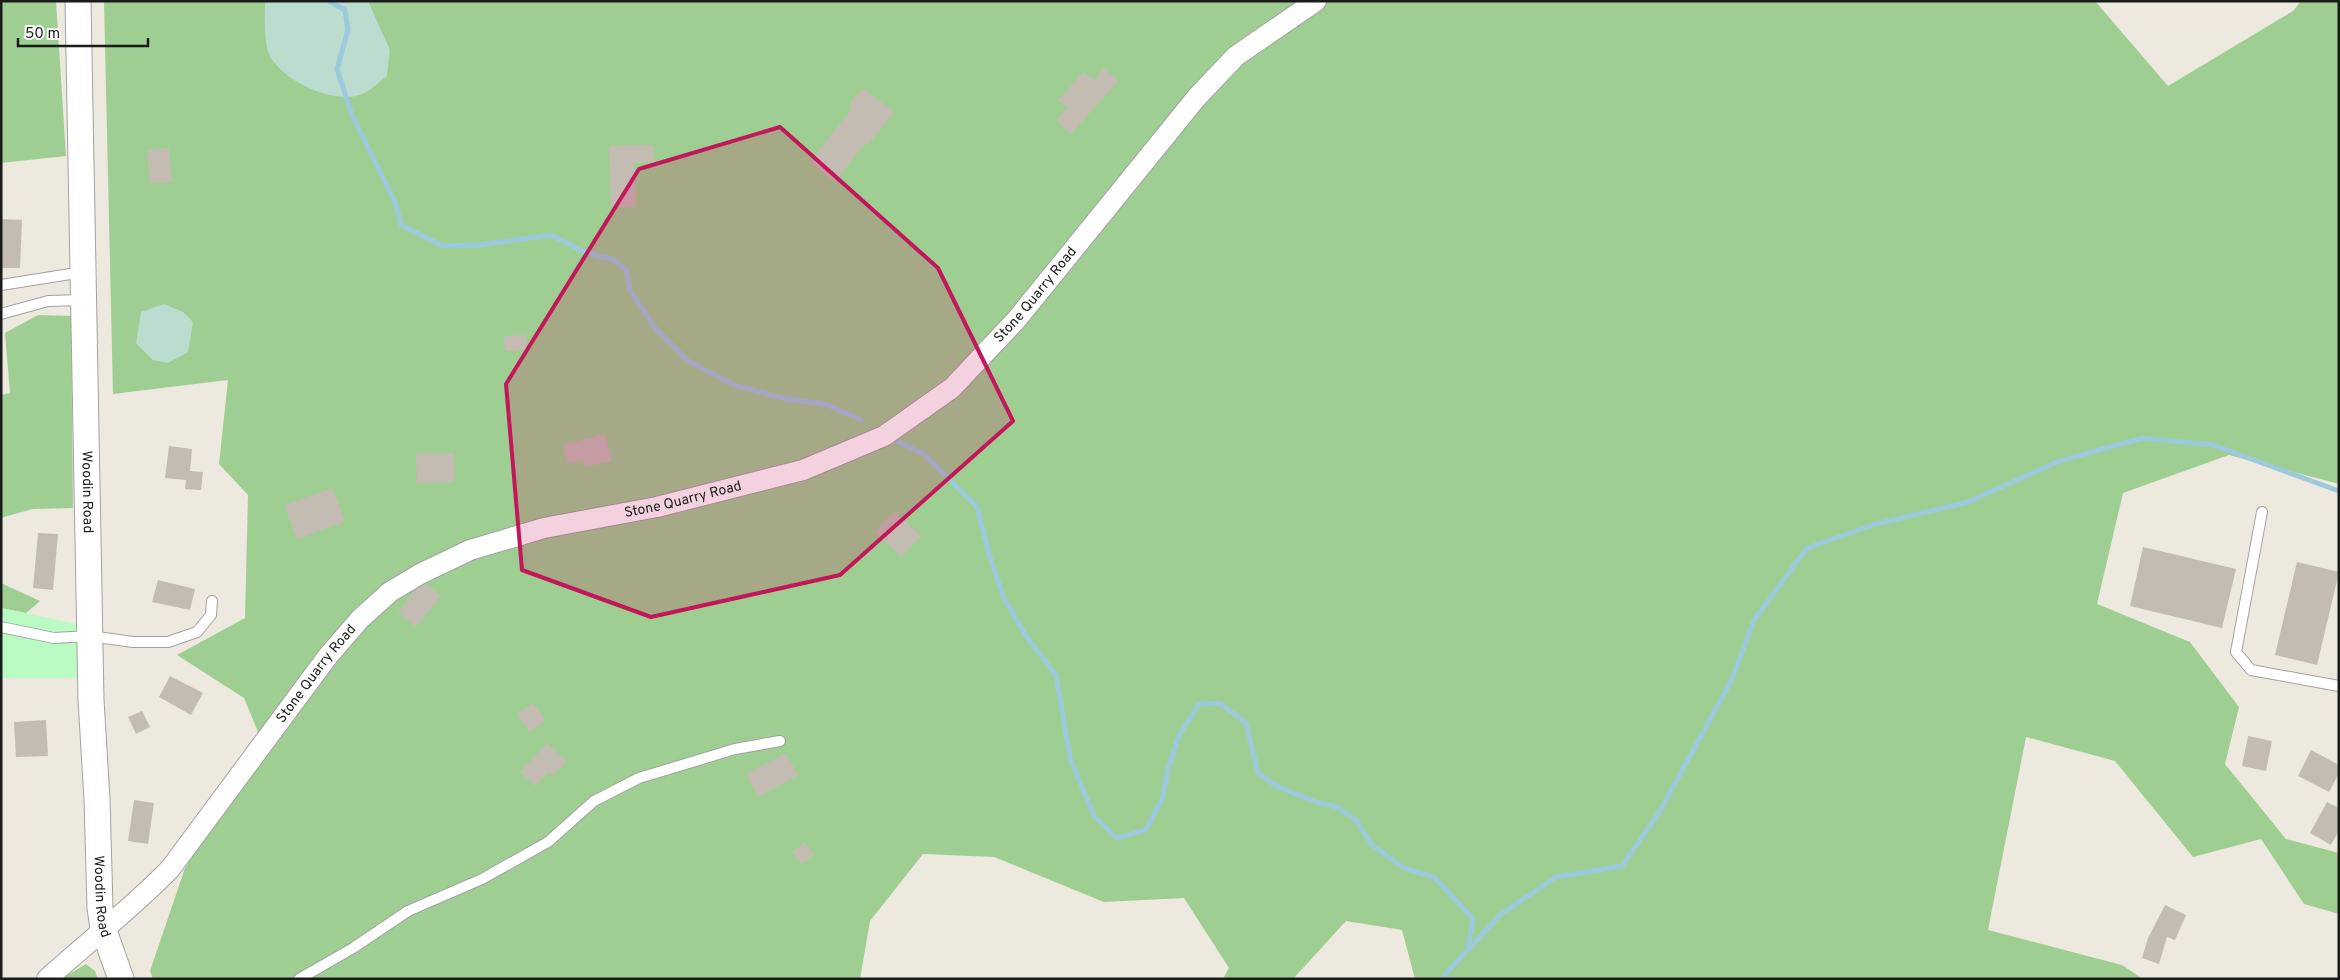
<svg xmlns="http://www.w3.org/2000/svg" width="2340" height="980" viewBox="0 0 2340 980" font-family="Overpass,sans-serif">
<rect width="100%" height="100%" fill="#ede9df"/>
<path fill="#9fce92" d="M 1,1 L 56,1 L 66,156 L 1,163 Z
M 104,1 L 2095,1 L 2168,86 L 2293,11 L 2301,1 L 2339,1 L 2339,484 L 2229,455 L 2123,493 L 2097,604 L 2190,642 L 2239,707 L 2225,764 L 2286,839 L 2339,853 L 2339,914 L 2304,904 L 2261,839 L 2193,857 L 2115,761 L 2026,737 L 1988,930 L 2122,965 L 2143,979 L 1415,979 L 1402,930 L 1346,921 L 1293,979 L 1223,979 L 1229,968 L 1184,898 L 1104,902 L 994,857 L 923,854 L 870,921 L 860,979 L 153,979 L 150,971 L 185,868 L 263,744 L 244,698 L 177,655 L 245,618 L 248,495 L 219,464 L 228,380 L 113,394 Z
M 38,315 L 71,316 L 73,508 L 33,509 L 4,517 L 1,520 L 1,395 L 10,393 L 5,333 Z
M 1,583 L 40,601 L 26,613 L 1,608 Z
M 86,964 L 95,971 L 98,979 L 61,979 Z"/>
<path fill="#bbdccf" d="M 265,1 L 368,1 L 390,50 L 387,76 C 380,81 371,91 362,94 C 334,105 286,82 271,58 C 263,45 265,16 265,1 Z
M 164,304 L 183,312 L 193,322 L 188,352 L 168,363 L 153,360 L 136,343 L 141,312 Z"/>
<path fill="#b9fbc3" d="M 1,608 L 77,624 L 80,678 L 1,678 Z"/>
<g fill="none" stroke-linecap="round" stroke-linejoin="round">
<path stroke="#9dc9dd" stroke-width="5" d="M 329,1 L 345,10 L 348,30 L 337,69 L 352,115 L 396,204 L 401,225 L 443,246 L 479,245 L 551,235 L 578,249 L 597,256 L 611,258 L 626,269 L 630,290 L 655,328 L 688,361 L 734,385 L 786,399 L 825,404 L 861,420
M 899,442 L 924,454 L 977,507 L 990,557 L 1004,598 L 1026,636 L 1056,675 L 1070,758 L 1094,816 L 1117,838 L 1146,830 L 1162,799 L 1168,769 L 1179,735 L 1199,704 L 1220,703 L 1246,723 L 1258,773 L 1276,786 L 1316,802 L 1337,807 L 1356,820 L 1372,845 L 1404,868 L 1434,877 L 1473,919 L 1468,948
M 1460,958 L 1500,915 L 1556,877 L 1622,866 L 1660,811 L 1732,679 L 1754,620 L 1807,548 L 1876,524 L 1968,502 L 2059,461 L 2143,438 L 2213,445 L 2339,491
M 1444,979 L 1447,972 L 1461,957"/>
</g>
<path fill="#c4bcb3" d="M 1104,68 L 1118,81 L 1071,134 L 1056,121 L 1067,108 L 1058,101 L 1083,72 L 1094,80 Z
M 862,88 L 894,112 L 868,145 L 865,143 L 835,182 L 810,162 L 852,108 L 849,105 Z
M 653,145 L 654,162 L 634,163 L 636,207 L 611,207 L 609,146 Z
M 169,148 L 172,182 L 150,183 L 147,150 Z
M 1,219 L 22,220 L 20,268 L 1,268 Z
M 526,335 L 527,350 L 505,351 L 504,336 Z
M 605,434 L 612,461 L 586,467 L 584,460 L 568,464 L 563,445 Z
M 169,446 L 192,449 L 190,471 L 203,472 L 201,490 L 185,489 L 186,480 L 165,478 Z
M 416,453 L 454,453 L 454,482 L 417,483 Z
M 333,488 L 345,522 L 297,539 L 284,505 Z
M 895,511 L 921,536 L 901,557 L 875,532 Z
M 38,533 L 58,534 L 53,590 L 33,588 Z
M 2143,547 L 2236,569 L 2222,628 L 2130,606 Z
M 2297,562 L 2339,572 L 2317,665 L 2275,655 Z
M 158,580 L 195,589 L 190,610 L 152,602 Z
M 426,584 L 441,596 L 416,627 L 398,612 L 414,591 Z
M 170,676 L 203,693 L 191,715 L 159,697 Z
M 533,703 L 546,720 L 530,732 L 517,714 Z
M 142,711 L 150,727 L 136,734 L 128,717 Z
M 46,720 L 48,756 L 16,757 L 14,722 Z
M 2248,736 L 2272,741 L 2266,771 L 2242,766 Z
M 547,743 L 567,762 L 553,776 L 549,772 L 535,786 L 520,772 Z
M 2311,750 L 2339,765 L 2339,773 L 2329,792 L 2298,776 Z
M 786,753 L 798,775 L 758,797 L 746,774 Z
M 134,800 L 154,803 L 148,844 L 128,841 Z
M 2327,802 L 2339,808 L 2339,830 L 2331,845 L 2310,833 Z
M 805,842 L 814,854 L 802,864 L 792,852 Z
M 2165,905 L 2186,915 L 2175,940 L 2167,937 L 2159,964 L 2142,958 L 2148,938 Z"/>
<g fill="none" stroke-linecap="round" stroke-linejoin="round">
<g stroke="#a2a2a2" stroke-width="12">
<path id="service" d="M 1,285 L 83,272
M 1,314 L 48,301 L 83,300
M 2262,512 L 2236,652 L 2251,670 L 2339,686
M 1,627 L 54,638 L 90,636 L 133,642 L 168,642 L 197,632 L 211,615 L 212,601
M 299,979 L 353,948 L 408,911 L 482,879 L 548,842 L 594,801 L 639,778 L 735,749 L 780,741"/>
</g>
<g stroke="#a2a2a2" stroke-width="22">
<g id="minor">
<path id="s1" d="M 47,979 C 88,942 132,908 170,869 L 328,656 L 360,619 L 390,592 L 420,574 L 470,550 L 544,528 L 657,507 L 803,470 L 884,436 L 952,388 L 1017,319 L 1197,97 L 1236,56 L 1316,1"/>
</g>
</g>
<g stroke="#a2a2a2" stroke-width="27">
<g id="tertiary">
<path id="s2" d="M 78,1 L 91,700 L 97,799 L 100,908 L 103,928 L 121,979"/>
</g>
</g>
<use href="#service" stroke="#fff" stroke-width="10"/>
<use href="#minor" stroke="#fff" stroke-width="20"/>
<use href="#tertiary" stroke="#fff" stroke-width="25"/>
</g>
<path fill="#c2185b" fill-opacity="0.2" stroke="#c2185b" stroke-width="4" stroke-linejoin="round" d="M 780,127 L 938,268 L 1013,421 L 840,575 L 651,617 L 522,570 L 506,384 L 639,169 Z"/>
<g text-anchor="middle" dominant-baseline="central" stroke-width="4" stroke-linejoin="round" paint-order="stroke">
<g font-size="14" fill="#1b1b1b" stroke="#fff">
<text stroke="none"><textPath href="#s1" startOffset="1249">Stone Quarry Road</textPath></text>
<text stroke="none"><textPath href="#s2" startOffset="491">Woodin Road</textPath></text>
<text stroke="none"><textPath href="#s1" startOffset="829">Stone Quarry Road</textPath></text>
<text stroke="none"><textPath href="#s1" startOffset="409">Stone Quarry Road</textPath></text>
<text stroke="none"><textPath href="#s2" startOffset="896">Woodin Road</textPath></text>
</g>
</g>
<rect width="2340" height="980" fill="none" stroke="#1b1b1b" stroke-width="5"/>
<path d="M18 38v8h130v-8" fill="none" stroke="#1b1b1b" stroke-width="2.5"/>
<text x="25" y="38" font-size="15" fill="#1b1b1b" stroke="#ffffff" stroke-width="4" paint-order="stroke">50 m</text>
</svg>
